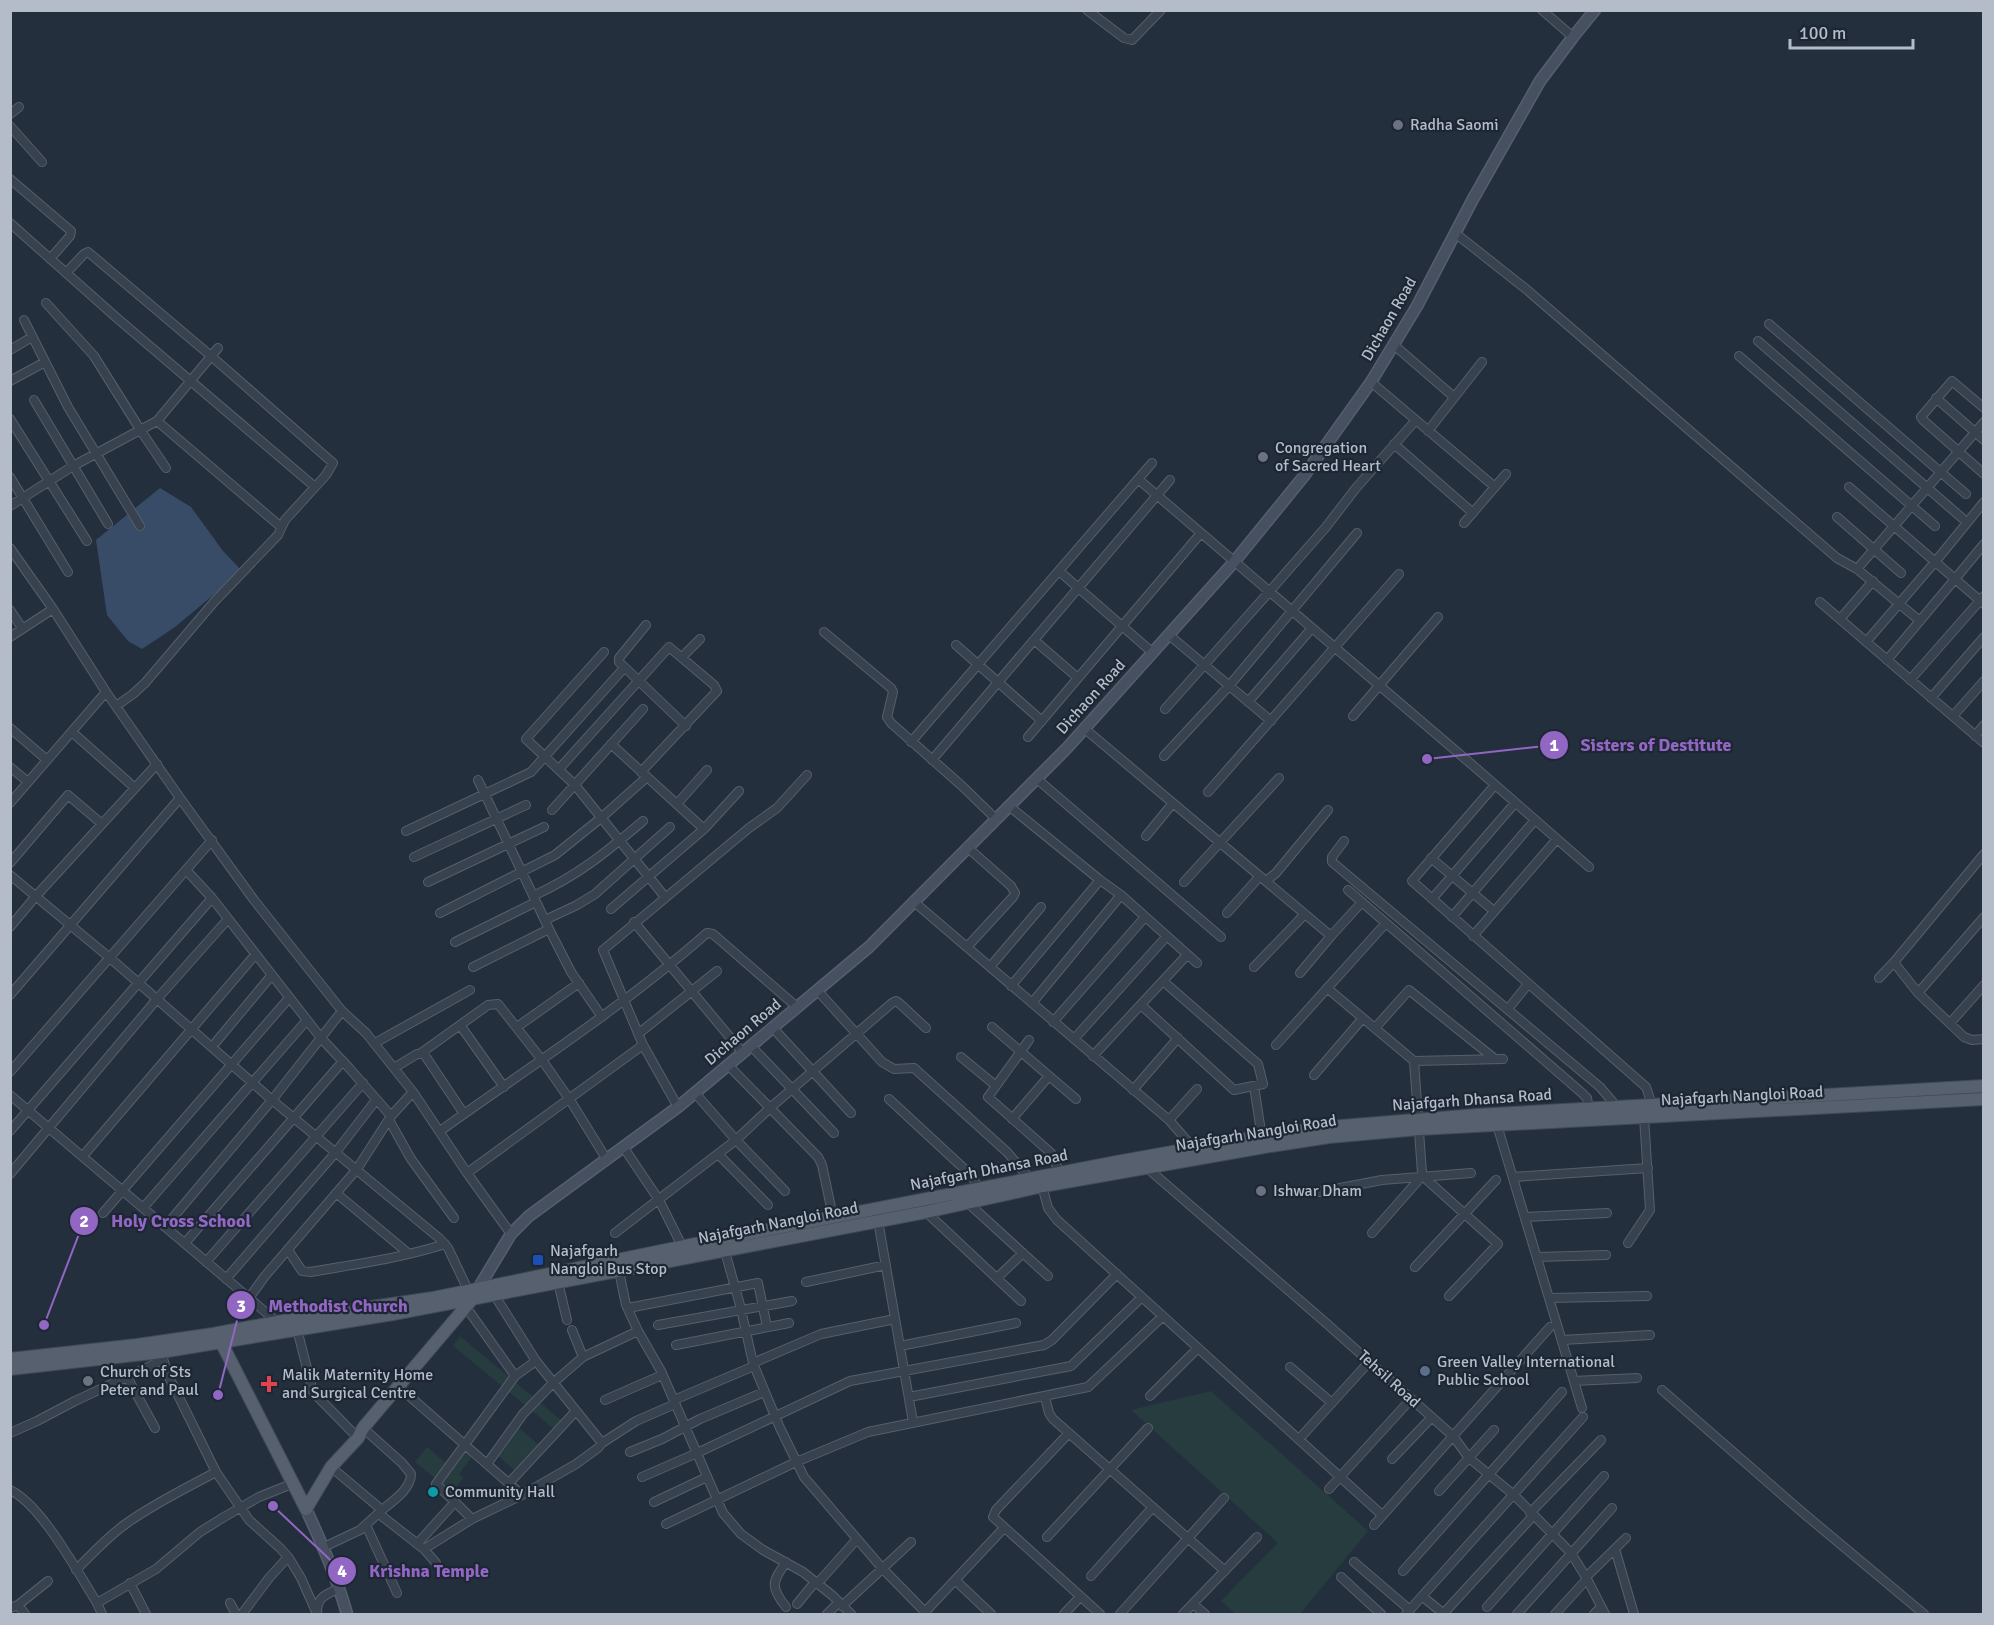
<svg xmlns="http://www.w3.org/2000/svg" width="1994" height="1625" viewBox="0 0 1994 1625" font-family="Signika,sans-serif">
<rect width="100%" height="100%" fill="#242f3e"/>
<path fill="#263c3f" d="M 460,1336 L 562,1421 L 554,1429 L 453,1346 Z
M 1211,1391 L 1368,1531 L 1300,1614 L 1236,1614 L 1221,1601 L 1278,1543 L 1131,1410 Z
M 516,1425 L 539,1445 L 515,1471 L 495,1453 Z
M 427,1447 L 447,1464 L 435,1478 L 415,1462 Z
M 467,1447 L 475,1453 L 459,1474 L 464,1478 L 450,1494 L 440,1484 Z"/>
<path fill="#394c67" d="M 160,488 L 191,507 L 223,551 L 242,571 L 175,627 L 142,649 L 128,641 L 107,615 L 96,540 Z"/>
<g fill="none" stroke-linecap="round" stroke-linejoin="round">
<g stroke="#565f6c" stroke-width="10">
<path id="street" d="M 1087,10 L 1124,38 L 1132,40 L 1161,10
M 1542,10 L 1573,37
M 10,114 L 19,107
M 10,126 L 42,162
M 10,179 L 71,231 L 70,236 L 50,259
M 10,223 L 118,319 L 315,487
M 1455,233 L 1526,289 L 1837,558 L 1857,569 L 1920,621
M 66,273 L 84,254 L 88,252 L 211,356 L 333,463 L 326,475 L 285,520 L 278,535 L 214,602 L 145,683 L 133,694 L 116,706
M 46,303 L 94,356 L 141,431 L 166,468
M 24,320 L 68,407 L 140,526
M 1769,324 L 1966,494
M 1758,341 L 1962,518
M 1394,345 L 1454,397
M 10,350 L 32,337
M 1739,356 L 1935,526
M 10,381 L 45,362
M 1371,382 L 1495,487
M 1936,398 L 1984,440
M 34,400 L 108,524
M 1984,408 L 1952,381 L 1921,417 L 1923,420 L 1984,474
M 10,419 L 87,541
M 157,421 L 281,527
M 1428,431 L 1482,362
M 1394,444 L 1473,513
M 10,477 L 68,572
M 1138,479 L 1477,769 L 1589,867
M 1849,487 L 1955,579 L 1887,660
M 10,506 L 73,466 L 157,421 L 218,348
M 1837,517 L 1901,573
M 1464,523 L 1506,474
M 1984,544 L 1955,579 L 1984,604
M 10,548 L 53,609 L 106,692 L 180,798 L 254,900 L 342,1011 L 366,1033 L 413,1092 L 467,1173 L 511,1234
M 1857,569 L 1984,422
M 1059,571 L 1153,653
M 1820,602 L 1984,743
M 10,610 L 22,628
M 1840,619 L 1873,581
M 646,625 L 619,658 L 619,662 L 686,726
M 824,632 L 891,688 L 893,692 L 887,717 L 891,723 L 962,786 L 996,819
M 1169,635 L 1271,721
M 10,637 L 53,609
M 1034,640 L 1078,678
M 1866,642 L 1935,562 L 1984,502
M 956,645 L 1042,721
M 604,652 L 526,739 L 575,785 L 665,897
M 682,657 L 700,639
M 1910,680 L 1984,596
M 1931,698 L 1984,637
M 1248,702 L 1312,628
M 1165,709 L 1269,592 L 1326,527 L 1356,488 L 1416,420
M 1353,716 L 1438,617
M 1953,716 L 1984,681
M 10,728 L 47,760
M 1085,729 L 1331,936
M 72,732 L 135,788
M 1975,736 L 1984,725
M 1028,737 L 1201,533
M 911,742 L 1152,463
M 611,744 L 704,829
M 1164,756 L 1229,686 L 1357,533
M 932,760 L 1170,480
M 10,767 L 28,782
M 559,769 L 669,647 L 714,685 L 717,691 L 641,772
M 1037,779 L 1221,937
M 478,780 L 549,929 L 571,972 L 602,1017
M 1495,785 L 1412,881 L 1646,1087 L 1652,1105
M 1208,792 L 1399,574
M 10,803 L 106,692
M 677,804 L 707,770
M 1009,806 L 1100,880 L 1121,895 L 1197,963
M 552,810 L 643,709
M 406,831 L 531,772 L 624,668
M 1146,836 L 1173,803
M 1344,841 L 1332,857 L 1332,862 L 1600,1087 L 1617,1107
M 1984,854 L 1895,961 L 1896,965 L 1918,993 L 1964,1037 L 1972,1040 L 1984,1039
M 414,857 L 526,805
M 1431,858 L 1494,911
M 10,863 L 68,795 L 102,824
M 187,871 L 212,898 L 321,1038 L 350,1069 L 391,1116
M 10,875 L 110,958 L 272,1100 L 439,1238 L 448,1248 L 468,1290
M 1266,881 L 1276,873 L 1328,810
M 428,882 L 544,827
M 1184,882 L 1279,778
M 1348,890 L 1582,1093 L 1587,1098 L 1589,1109
M 533,896 C 579,875 605,853 643,821
M 1432,899 L 1515,803
M 913,901 L 1169,1120 L 1195,1150
M 611,909 L 704,829 L 739,791
M 440,913 L 555,855 L 601,818 L 647,777
M 1227,913 L 1260,876
M 1452,917 L 1535,820
M 545,920 L 577,905 L 595,894 L 670,827
M 634,922 L 743,1053
M 10,927 L 36,896 L 157,764
M 1473,936 L 1557,839
M 455,942 L 536,902
M 967,947 L 1013,897 L 1015,893 L 1011,886 L 967,847
M 473,967 L 549,929
M 990,967 L 1041,907
M 1254,967 L 1305,914
M 1300,973 L 1331,936 L 1362,902
M 1879,978 L 1895,961
M 1011,986 L 1100,880
M 1327,988 L 1414,1061 L 1422,1173 L 1427,1180 L 1498,1244 L 1449,1296
M 817,990 L 882,1062 L 894,1069 L 914,1068 L 1007,1152 L 1030,1179
M 1918,993 L 1984,917
M 10,995 L 180,798
M 1032,1003 L 1121,895
M 1141,1005 L 1234,1090 L 1263,1084 L 1258,1064 L 1163,981
M 1508,1009 L 1528,984
M 1053,1022 L 1145,917
M 1951,1022 L 1984,985
M 460,1025 L 504,1087
M 517,1027 L 579,983
M 992,1027 L 1076,1099
M 773,1028 L 851,1113
M 1375,1028 L 1409,990 L 1495,1059
M 638,1034 L 717,971
M 1074,1039 L 1167,936
M 1029,1040 L 988,1097 L 1051,1153 L 1060,1173
M 216,1042 L 271,976
M 375,1043 L 470,990
M 1276,1045 L 1386,923
M 751,1046 L 834,1133
M 421,1053 L 488,1005 L 498,1004 L 542,1060 L 570,1100 L 607,1160
M 1093,1056 L 1187,955
M 961,1057 L 995,1085
M 1414,1061 L 1503,1059
M 728,1065 L 818,1157 L 822,1165 L 833,1217
M 394,1068 L 417,1054 L 424,1054 L 464,1114
M 10,1072 L 212,840
M 1314,1075 L 1363,1018
M 1254,1086 L 1262,1138
M 1133,1090 L 1178,1038
M 695,1093 L 736,1140 L 785,1191
M 10,1095 L 276,1321
M 889,1099 L 972,1176 L 979,1189
M 678,1107 L 643,1045 L 603,950 L 749,828 L 777,808 L 807,775
M 1012,1119 L 1049,1076
M 389,1120 L 411,1159 L 454,1218
M 1169,1120 L 1197,1089
M 1497,1125 L 1582,1408
M 10,1131 L 212,898
M 440,1131 C 531,1066 624,1006 707,933 L 713,934 L 797,1007
M 624,1148 L 659,1200 L 682,1246
M 718,1154 L 768,1205
M 83,1156 L 255,955
M 1146,1167 L 1326,1323 L 1453,1436 L 1469,1458 L 1514,1495 L 1571,1553 L 1587,1579 L 1605,1614
M 467,1173 L 643,1045
M 10,1174 L 157,999 L 228,919
M 1513,1177 L 1648,1168
M 1041,1182 L 1048,1208 L 1057,1220 L 1382,1515
M 1319,1192 L 1382,1180 L 1471,1173
M 336,1193 L 408,1253
M 968,1203 L 1048,1276
M 143,1208 L 307,1020
M 876,1209 L 913,1422
M 926,1212 L 1021,1301
M 103,1213 L 289,998
M 1525,1217 L 1607,1213
M 165,1227 L 272,1100 L 342,1011
M 615,1233 L 736,1140 L 770,1108 L 892,1003 L 896,1001 L 899,1003 L 926,1028
M 1372,1233 L 1423,1175
M 185,1243 L 343,1061
M 1628,1243 L 1650,1210 L 1644,1117
M 724,1248 L 740,1305 L 753,1363 L 780,1428 L 804,1477 L 882,1568 L 927,1614
M 288,1250 L 302,1271 L 311,1272 C 356,1264 402,1258 445,1244
M 1537,1257 L 1606,1255
M 206,1262 L 363,1083
M 1415,1267 L 1496,1180
M 619,1271 L 626,1305 L 638,1331 L 661,1371 L 723,1513 L 741,1534 L 763,1550 L 803,1572 L 833,1596 L 851,1614
M 997,1278 L 1023,1253
M 226,1279 L 336,1152 L 376,1100
M 558,1282 L 567,1320
M 806,1282 L 886,1265
M 249,1298 L 265,1276 L 357,1169 L 391,1116 L 413,1092
M 1550,1298 L 1647,1296
M 466,1307 L 515,1376
M 628,1308 L 758,1283 L 767,1327
M 658,1325 L 792,1301
M 297,1329 L 313,1392 L 358,1438
M 1562,1340 L 1650,1335
M 676,1345 L 789,1323
M 900,1346 L 1016,1323
M 161,1352 L 168,1375 L 216,1472 L 249,1520 L 280,1548 L 289,1558 L 301,1578 L 317,1614
M 583,1357 L 638,1331
M 753,1363 L 821,1334 L 895,1319
M 1290,1367 L 1332,1403
M 127,1377 L 155,1428
M 1574,1381 L 1637,1378
M 399,1387 L 522,1495
M 1662,1390 L 1802,1512 L 1924,1614
M 1150,1396 L 1198,1348
M 909,1397 L 1071,1366 L 1142,1297
M 1045,1397 L 1049,1413 L 1053,1419 L 1225,1571
M 605,1400 L 662,1375
M 674,1400 L 754,1366
M 363,1428 L 402,1463 L 411,1474 C 411,1489 393,1501 382,1510
M 10,1433 L 37,1421 L 75,1401 L 163,1360
M 1069,1433 L 996,1510 L 993,1517 L 1100,1614
M 1299,1439 L 1369,1362
M 602,1443 L 636,1421 L 675,1404
M 630,1452 L 662,1439 L 700,1419 L 764,1392
M 1392,1459 L 1432,1417
M 487,1464 L 523,1414 L 553,1383 L 583,1357 L 572,1330
M 642,1477 L 697,1453 L 850,1381 L 1044,1345 L 1052,1340 L 1117,1274
M 509,1483 L 575,1412
M 1329,1489 L 1411,1399
M 10,1490 C 42,1505 78,1573 97,1603 L 102,1614
M 1439,1491 L 1494,1430
M 455,1502 L 436,1484 L 515,1376 L 536,1361
M 654,1502 L 707,1477
M 1530,1513 L 1601,1440
M 379,1514 L 424,1549 L 436,1563
M 666,1524 L 796,1462 L 868,1432 L 1088,1387 L 1163,1316
M 366,1525 L 397,1593
M 1374,1525 L 1550,1327
M 1047,1537 L 1148,1428
M 417,1544 L 455,1502 L 472,1519
M 324,1547 L 360,1530 L 382,1510 L 331,1467
M 424,1549 L 472,1519 L 522,1495 L 576,1464 L 598,1448 L 602,1443 L 536,1361 L 495,1296
M 1615,1549 L 1634,1614
M 786,1562 C 772,1582 770,1587 786,1607
M 1354,1562 L 1410,1610
M 76,1570 C 92,1554 108,1536 127,1523 C 155,1503 186,1488 216,1472
M 1403,1571 L 1562,1392
M 1091,1576 L 1153,1507
M 1341,1577 L 1381,1614
M 1586,1577 L 1626,1538
M 955,1580 L 991,1614
M 130,1583 L 146,1614
M 817,1584 L 857,1539
M 1423,1597 L 1444,1614
M 97,1603 L 156,1569 L 200,1532 L 224,1517 L 259,1497 L 294,1483
M 230,1603 L 236,1614
M 797,1604 L 815,1582
M 1193,1604 L 1205,1614
M 18,1605 L 48,1581
M 842,1606 L 911,1542
M 1487,1607 L 1604,1476
M 10,1608 L 18,1605 L 25,1614
M 317,1613 C 317,1596 326,1595 340,1588
M 242,1614 L 269,1578 L 288,1557
M 827,1614 L 839,1602
M 923,1614 L 1004,1528
M 1064,1614 L 1080,1597
M 1120,1614 L 1224,1498
M 1183,1614 L 1257,1537
M 1406,1614 L 1583,1417
M 1443,1614 L 1533,1516
M 1517,1614 L 1612,1508
M 1555,1614 L 1587,1579
M 1594,1614 L 1601,1607"/>
</g>
<g stroke="#565f6c" stroke-width="13">
<path id="secondary" d="M 479,1287 L 511,1234 L 529,1216 L 678,1107 L 869,947 L 1067,748 L 1234,562 L 1304,476 L 1371,382 L 1417,306 L 1473,199 L 1540,81 L 1573,37 L 1595,10
M 306,1509 C 322,1544 337,1578 347,1614"/>
</g>
<g stroke="#414a57" stroke-width="14">
<path id="primary" d="M 218,1336 L 306,1509
M 10,1359 L 137,1345 L 213,1334 L 304,1317 L 433,1298 L 690,1245 L 1116,1162 L 1262,1136 L 1329,1127 L 1477,1115 L 1984,1086
M 10,1369 L 161,1352 L 393,1314 L 926,1212 L 1043,1186 L 1264,1147 L 1329,1137 L 1419,1129 L 1984,1099
M 306,1509 L 331,1467 L 358,1438 L 363,1428 L 474,1297"/>
</g>
<use href="#street" stroke="#38414e" stroke-width="8"/>
<use href="#secondary" stroke="#465061" stroke-width="10"/>
<use href="#primary" stroke="#56606e" stroke-width="12"/>
</g>
<g fill="#6b7280" stroke="#1d2633" stroke-width="2">
<circle cx="1398" cy="125" r="6"/>
<circle cx="1263" cy="457" r="6"/>
<circle cx="1261" cy="1191" r="6"/>
<circle cx="88" cy="1381" r="6"/>
</g>
<rect fill="#1a4fb4" stroke="#1d2633" stroke-width="2" x="532" y="1254" width="12" height="12" rx="3"/>
<circle fill="#5c6f8a" stroke="#1d2633" stroke-width="2" cx="1425" cy="1371" r="6"/>
<path fill="#e0444e" stroke="#1d2633" stroke-width="2" d="M266 1375h6v6h6v6h-6v6h-6v-6h-6v-6h6z"/>
<circle fill="#0f9aa8" stroke="#1d2633" stroke-width="2" cx="433" cy="1492" r="6"/>
<g text-anchor="middle" dominant-baseline="central" stroke-width="4.5" stroke-linejoin="round" paint-order="stroke">
<g font-size="16" fill="#b4bcc9" stroke="#1d2633" text-anchor="start">
<text x="1410" y="125">Radha Saomi</text>
<text x="1275" y="448">Congregation<tspan x="1275" dy="18">of Sacred Heart</tspan></text>
<text x="1273" y="1191">Ishwar Dham</text>
<text x="550" y="1251">Najafgarh<tspan x="550" dy="18">Nangloi Bus Stop</tspan></text>
<text x="1437" y="1362">Green Valley International<tspan x="1437" dy="18">Public School</tspan></text>
<text x="100" y="1372">Church of Sts<tspan x="100" dy="18">Peter and Paul</tspan></text>
<text x="282" y="1375">Malik Maternity Home<tspan x="282" dy="18">and Surgical Centre</tspan></text>
<text x="445" y="1492">Community Hall</text>
</g>
<g font-size="16" fill="#b4bcc9" stroke="#1d2633">
<text transform="translate(1389 319) rotate(-60)">Dichaon Road</text>
<text transform="translate(1091 697) rotate(-48)">Dichaon Road</text>
<text transform="translate(743 1032) rotate(-40)">Dichaon Road</text>
<text transform="translate(1742 1096) rotate(-3)">Najafgarh Nangloi Road</text>
<text transform="translate(1472 1100) rotate(-4)">Najafgarh Dhansa Road</text>
<text transform="translate(1256 1133) rotate(-9)">Najafgarh Nangloi Road</text>
<text transform="translate(989 1170) rotate(-11)">Najafgarh Dhansa Road</text>
<text transform="translate(778 1223) rotate(-11)">Najafgarh Nangloi Road</text>
<text transform="translate(1389 1379) rotate(42)">Tehsil Road</text>
</g>
</g>
<path fill="none" stroke="#9266c3" stroke-width="2" d="M1427 759L1554 745M44 1325L84 1221M218 1395L241 1305M273 1506L342 1571"/>
<g fill="#9266c3" stroke="#1d2633" stroke-width="2">
<circle cx="1427" cy="759" r="6"/>
<circle cx="44" cy="1325" r="6"/>
<circle cx="218" cy="1395" r="6"/>
<circle cx="273" cy="1506" r="6"/>
<circle cx="1554" cy="745" r="15"/>
<circle cx="84" cy="1221" r="15"/>
<circle cx="241" cy="1305" r="15"/>
<circle cx="342" cy="1571" r="15"/>
</g>
<g font-size="18" text-anchor="middle" font-weight="bold" fill="#fff">
<text x="1554" y="751">1</text>
<text x="84" y="1227">2</text>
<text x="241" y="1312">3</text>
<text x="342" y="1577">4</text>
</g>
<g font-size="18" text-anchor="middle" font-weight="bold" fill="#9266c3" stroke="#1d2633" stroke-width="4.5" stroke-linejoin="round" paint-order="stroke">
<text x="1656" y="751">Sisters of Destitute</text>
<text x="181" y="1227">Holy Cross School</text>
<text x="338" y="1312">Methodist Church</text>
<text x="429" y="1577">Krishna Temple</text>
</g>
<rect width="1994" height="1625" fill="none" stroke="#b4bcc9" stroke-width="24"/>
<path d="M1790 39v9h123v-9" fill="none" stroke="#b4bcc9" stroke-width="3"/>
<text x="1799" y="39" font-size="18" fill="#b4bcc9" stroke="#1d2633" stroke-width="4.5" paint-order="stroke">100 m</text>
</svg>
